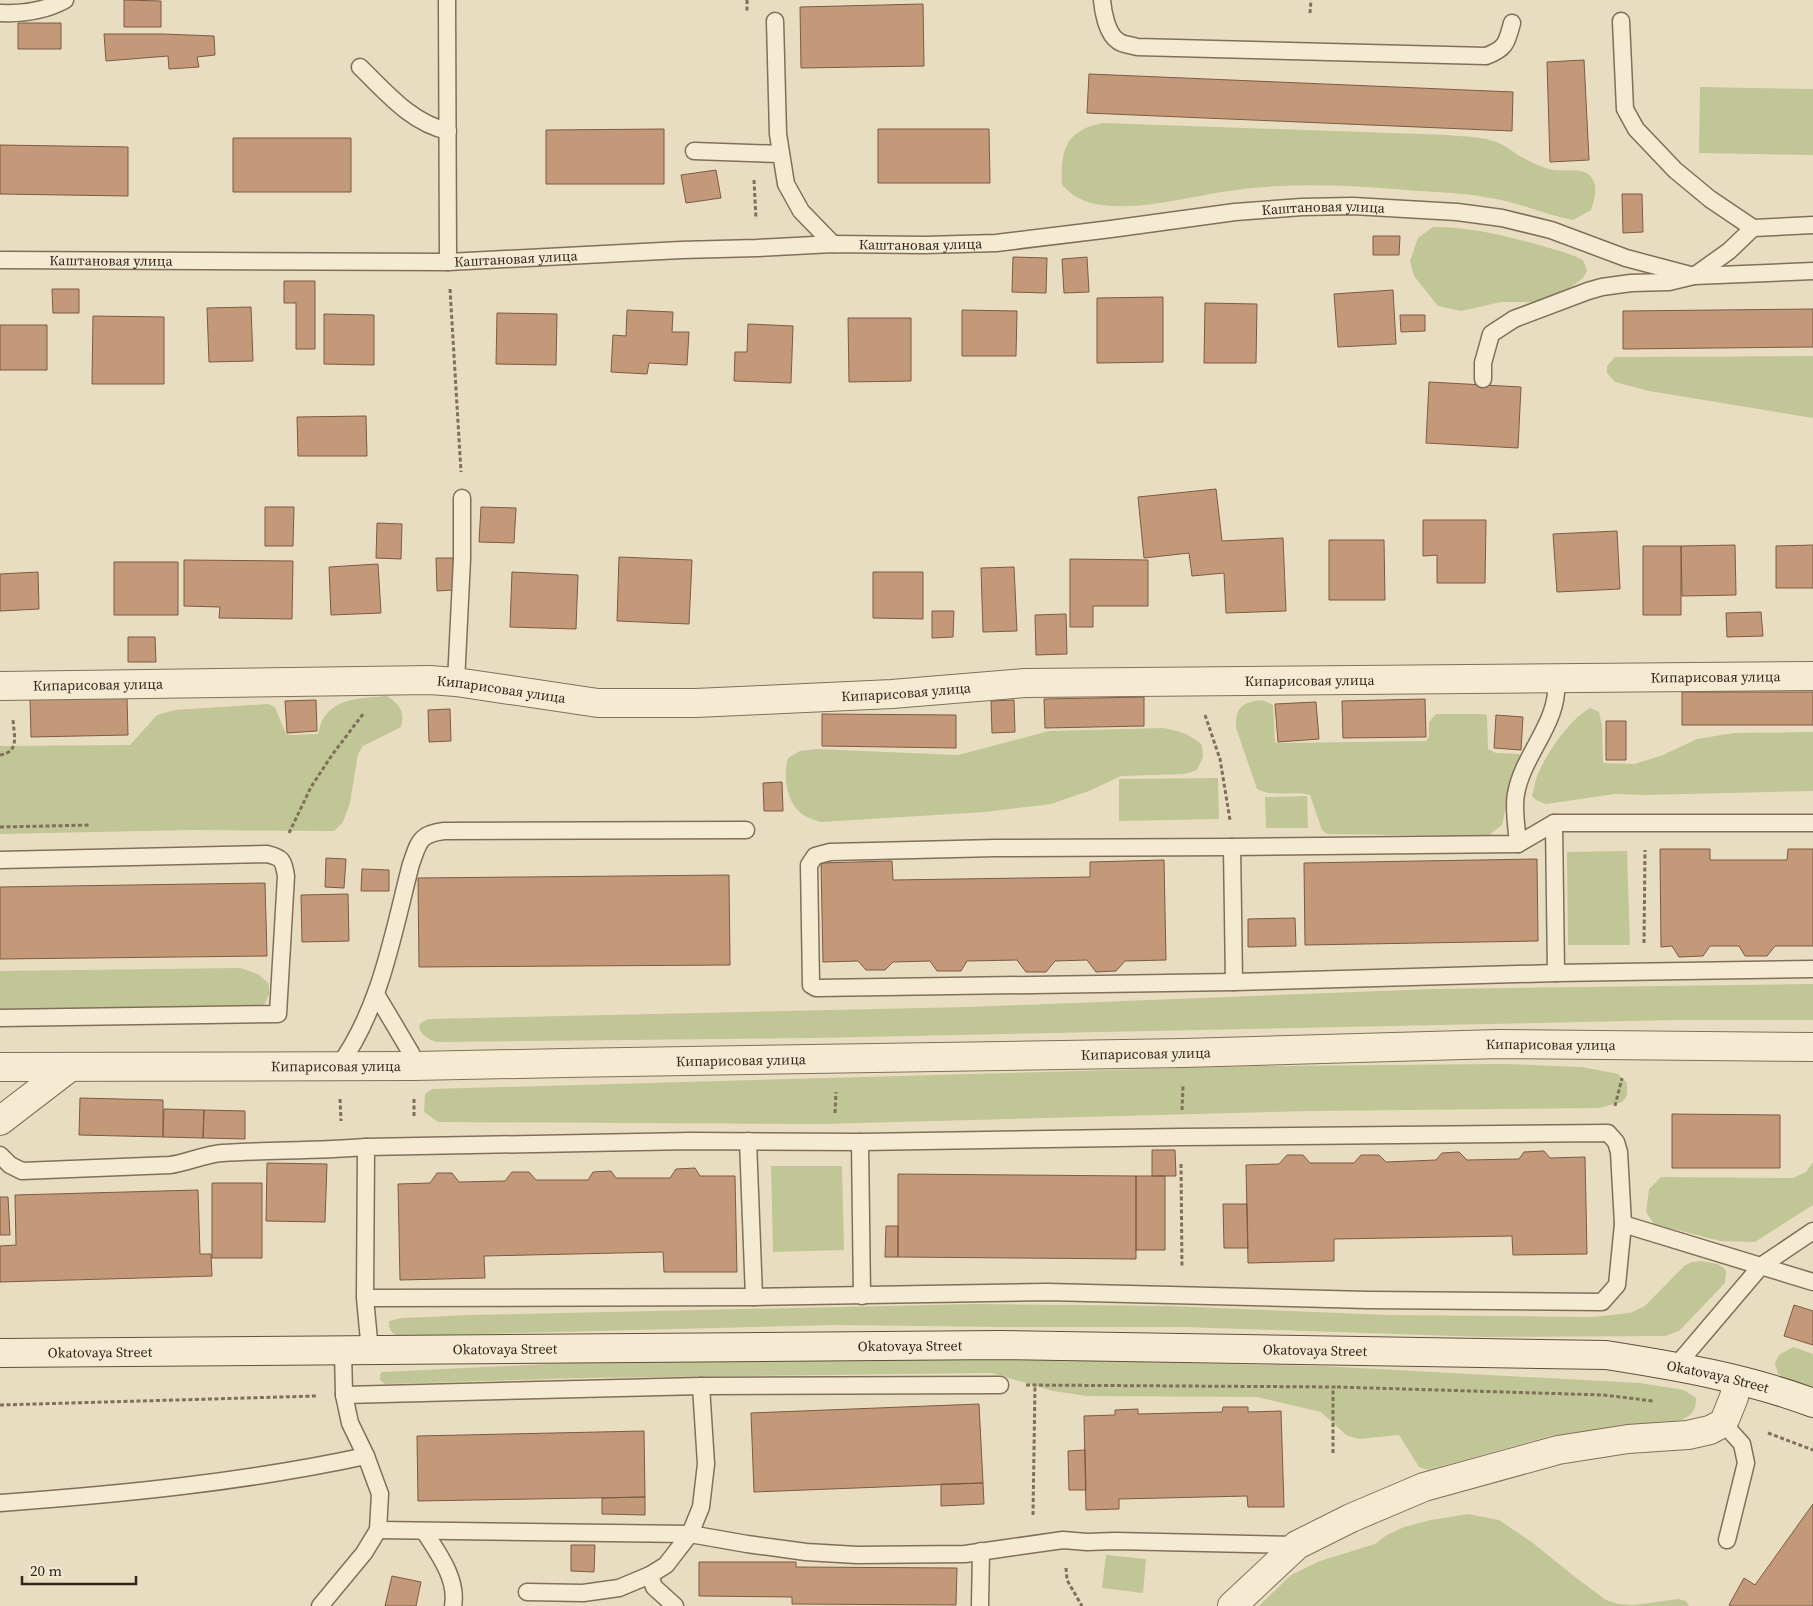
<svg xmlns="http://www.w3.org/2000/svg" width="1813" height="1606" viewBox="0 0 1813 1606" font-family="'Source Serif 4',serif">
<rect width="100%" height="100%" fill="#e9ddc1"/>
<path fill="#c0c696" d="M 1700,87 L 1813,89 L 1813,155 L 1699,153 Z
M 1103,123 L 1448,135 C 1465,137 1485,136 1501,144 C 1507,147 1512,151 1518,155 C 1527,160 1542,168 1553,170 C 1565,172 1586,166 1593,180 C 1598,188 1594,202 1591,210 L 1573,220 C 1547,215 1522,204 1496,199 C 1467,193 1436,192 1406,190 C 1344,185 1283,182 1222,192 C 1183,198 1108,219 1073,195 C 1069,192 1066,188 1062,185 C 1060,150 1066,130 1103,123 Z
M 1433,227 C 1469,227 1504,235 1539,245 C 1554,249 1569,253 1583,260 L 1587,271 L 1583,278 L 1571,287 L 1552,297 L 1532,302 L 1501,302 L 1461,311 L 1438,306 L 1414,276 L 1410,261 L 1418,238 Z
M 1813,356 L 1813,418 L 1649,391 L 1615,382 L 1607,373 L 1607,366 L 1615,357 Z
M 387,696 C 400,705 405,711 401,727 L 363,746 L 358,754 L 350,803 L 343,822 L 334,831 L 191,830 L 0,834 L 0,746 L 130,745 L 157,715 L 175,710 L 268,704 L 275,707 L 286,734 L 290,735 L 318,734 C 320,728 321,720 325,716 C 339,697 366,698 387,696 Z
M 1262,700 L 1273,705 L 1275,742 L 1278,743 L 1426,741 L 1429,736 L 1429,722 L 1436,714 L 1481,714 L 1487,715 L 1488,749 L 1496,753 L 1519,754 L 1522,759 L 1512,781 L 1502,825 L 1488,836 L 1327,834 L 1322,830 L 1310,795 C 1294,790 1272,798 1257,789 L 1236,728 C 1235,707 1243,702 1262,700 Z
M 1590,708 L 1599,712 L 1602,725 L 1603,763 L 1635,764 L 1663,755 L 1697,739 L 1734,733 L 1813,732 L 1813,791 L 1644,795 L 1615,794 L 1546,804 L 1536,800 L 1532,796 C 1534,789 1535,782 1537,776 C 1546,754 1569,720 1590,708 Z
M 1164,728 C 1179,731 1190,734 1202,745 L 1203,757 L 1197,770 L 1185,774 L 1121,776 L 1089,791 L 1051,804 L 985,812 L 821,822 C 815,820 807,818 802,814 C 786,802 783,776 788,758 L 800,751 L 816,749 L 958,755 L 1049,731 Z
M 1218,778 L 1219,819 L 1119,821 L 1119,779 Z
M 1307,796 L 1308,828 L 1266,828 L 1265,797 Z
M 1627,851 L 1630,945 L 1568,945 L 1567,852 Z
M 240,968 L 258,974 L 269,984 L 269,994 L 264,1005 L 255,1008 L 0,1009 L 0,971 Z
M 1813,984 L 1813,1020 L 1676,1020 L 813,1038 L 436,1042 C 429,1039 420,1035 419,1026 L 422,1022 L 429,1019 L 968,1007 L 1432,989 Z
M 1503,1064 L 1582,1067 L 1618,1074 L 1627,1083 L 1627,1096 L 1622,1102 L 1599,1108 L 1310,1111 L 822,1124 L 438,1122 L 424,1112 L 425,1094 L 432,1089 L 1256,1066 Z
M 1813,1162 L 1813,1205 L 1755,1242 L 1720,1241 L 1654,1224 L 1646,1212 L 1649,1189 L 1661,1177 L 1793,1178 L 1806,1172 Z
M 771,1166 L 842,1166 L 844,1250 L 773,1252 Z
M 1701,1261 L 1718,1264 L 1725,1269 L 1726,1272 L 1725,1283 L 1679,1331 L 1665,1336 L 1485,1337 L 1185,1327 L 1005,1327 L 835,1325 L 397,1336 C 390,1332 389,1329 389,1321 L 402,1318 L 471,1315 L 976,1304 L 1169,1306 L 1388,1315 L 1591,1317 L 1630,1313 L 1645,1306 L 1684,1266 L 1692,1262 Z
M 1793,1347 L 1813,1354 L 1813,1389 L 1794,1382 L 1778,1374 L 1775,1363 L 1779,1355 Z
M 999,1359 L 1322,1366 L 1640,1383 L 1684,1390 L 1696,1398 C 1696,1410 1693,1414 1682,1420 L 1550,1436 L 1428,1470 L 1419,1467 L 1399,1435 L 1358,1439 L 1346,1435 L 1321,1412 L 1257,1397 L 1087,1396 L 1053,1391 L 992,1373 L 579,1378 L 385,1384 L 380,1380 L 380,1375 L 382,1372 L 611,1361 Z
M 1468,1514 L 1499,1520 L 1533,1543 L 1575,1577 L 1606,1600 L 1619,1604 L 1634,1605 L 1678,1599 L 1686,1601 L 1689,1606 L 1259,1606 L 1291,1575 L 1320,1561 L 1375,1544 L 1387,1535 L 1404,1527 L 1431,1520 Z
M 1106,1555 L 1146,1559 L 1143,1593 L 1102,1588 Z"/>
<path fill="#c4997a" stroke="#7d5a43" d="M 124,0 L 161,1 L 161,27 L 124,27 Z
M 923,4 L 924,66 L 801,68 L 800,7 Z
M 18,23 L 61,23 L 61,49 L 18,49 Z
M 104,34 L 163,34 L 214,36 L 215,55 L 197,57 L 199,67 L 169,69 L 168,56 L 106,61 Z
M 1584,60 L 1589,160 L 1550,162 L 1547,62 Z
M 1089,74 L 1513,92 L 1512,131 L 1087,113 Z
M 664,129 L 664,184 L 546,184 L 546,130 Z
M 878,129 L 989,129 L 990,183 L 878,183 Z
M 233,138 L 351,138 L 351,192 L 233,192 Z
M 0,145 L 128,147 L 128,196 L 0,194 Z
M 716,170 L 721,198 L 686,203 L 681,175 Z
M 1622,194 L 1642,194 L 1643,232 L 1623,233 Z
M 1373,236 L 1400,236 L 1399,255 L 1373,255 Z
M 1013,257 L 1047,258 L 1046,293 L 1012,292 Z
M 1087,257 L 1089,292 L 1064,293 L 1062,259 Z
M 284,281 L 315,281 L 315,349 L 296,349 L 296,303 L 284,303 Z
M 52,289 L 79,289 L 79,313 L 53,313 Z
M 1393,290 L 1396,344 L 1338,347 L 1334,294 Z
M 1163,297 L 1163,362 L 1097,363 L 1097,298 Z
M 1205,303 L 1257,304 L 1256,363 L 1204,363 Z
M 251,307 L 253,361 L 209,362 L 207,308 Z
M 1813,309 L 1813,347 L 1623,349 L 1623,311 Z
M 627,310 L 673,312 L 672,332 L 689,332 L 687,365 L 649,363 L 647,374 L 611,372 L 613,335 L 626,336 Z
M 962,310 L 1017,311 L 1016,356 L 962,356 Z
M 497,313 L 557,314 L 556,365 L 496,364 Z
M 324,314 L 374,315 L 374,365 L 324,364 Z
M 1400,315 L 1425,315 L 1425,331 L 1401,332 Z
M 93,316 L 164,317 L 164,384 L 92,384 Z
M 848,318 L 911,318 L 911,381 L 849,382 Z
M 748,324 L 793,326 L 791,383 L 734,381 L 735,352 L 747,352 Z
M 0,325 L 47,325 L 47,370 L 0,370 Z
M 1429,382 L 1521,387 L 1518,448 L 1426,443 Z
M 366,416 L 367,456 L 298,456 L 297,417 Z
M 1216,489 L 1222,541 L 1283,538 L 1286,611 L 1226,613 L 1224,573 L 1192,576 L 1189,553 L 1144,558 L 1138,497 Z
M 265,507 L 294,507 L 293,546 L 265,546 Z
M 481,507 L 516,508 L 514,543 L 479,542 Z
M 1423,520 L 1486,520 L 1485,583 L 1437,583 L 1437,555 L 1423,556 Z
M 377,523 L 402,524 L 401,559 L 376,558 Z
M 1617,531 L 1620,589 L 1557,592 L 1553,534 Z
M 1329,540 L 1384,540 L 1385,600 L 1329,600 Z
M 1735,545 L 1736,595 L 1682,596 L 1681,546 Z
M 1813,545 L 1813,588 L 1776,588 L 1776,546 Z
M 1643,546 L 1681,546 L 1681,615 L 1643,615 Z
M 619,557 L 692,560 L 689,624 L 617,621 Z
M 436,558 L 453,558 L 453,590 L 437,591 Z
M 1070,559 L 1148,560 L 1148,606 L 1093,606 L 1093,627 L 1070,627 Z
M 184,560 L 293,561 L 292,619 L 219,618 L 220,607 L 184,606 Z
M 114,562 L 178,562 L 178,615 L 114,615 Z
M 378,564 L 381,613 L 331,615 L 329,567 Z
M 1014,567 L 1017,631 L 983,632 L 981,568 Z
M 38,572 L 39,609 L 0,611 L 0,574 Z
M 512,572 L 578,575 L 576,629 L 510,627 Z
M 873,572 L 923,572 L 923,619 L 873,618 Z
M 932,611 L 954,611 L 953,637 L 932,638 Z
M 1761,612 L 1763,636 L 1727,637 L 1726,613 Z
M 1066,614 L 1067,654 L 1036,655 L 1035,615 Z
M 128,637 L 155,637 L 156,662 L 128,662 Z
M 1682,692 L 1813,692 L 1813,725 L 1682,725 Z
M 1144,697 L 1144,726 L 1045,728 L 1044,699 Z
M 127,698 L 128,735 L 31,737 L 30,699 Z
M 1425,699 L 1426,737 L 1343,738 L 1342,701 Z
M 316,700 L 317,731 L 287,733 L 285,701 Z
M 1014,700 L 1015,732 L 992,733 L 991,701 Z
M 1316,702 L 1319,739 L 1278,742 L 1275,704 Z
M 450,709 L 451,741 L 429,742 L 428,710 Z
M 822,714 L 956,715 L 956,748 L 822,746 Z
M 1496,715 L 1523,717 L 1521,750 L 1494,748 Z
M 1606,721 L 1626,721 L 1626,760 L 1606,760 Z
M 782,782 L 783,811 L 764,811 L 763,783 Z
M 1660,849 L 1710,849 L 1710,860 L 1787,860 L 1788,849 L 1813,849 L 1813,946 L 1775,946 L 1767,956 L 1745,956 L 1739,946 L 1710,946 L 1703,956 L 1679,957 L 1672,946 L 1661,947 Z
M 326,858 L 346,859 L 344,888 L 325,887 Z
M 1537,859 L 1538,941 L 1305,945 L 1304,863 Z
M 1164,860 L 1166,960 L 1125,961 L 1116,971 L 1096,972 L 1087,960 L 1055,961 L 1046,972 L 1026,972 L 1017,960 L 967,961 L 961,971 L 937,971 L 930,961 L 893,962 L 885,970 L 866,970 L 858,961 L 823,962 L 821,863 L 892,861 L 893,880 L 1090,877 L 1090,862 Z
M 362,869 L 389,870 L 389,891 L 361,891 Z
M 729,875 L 730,965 L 419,967 L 418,878 Z
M 265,883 L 267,956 L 0,959 L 0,887 Z
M 348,894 L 349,941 L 302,942 L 301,895 Z
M 1295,918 L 1296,946 L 1248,947 L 1248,919 Z
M 80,1098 L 163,1100 L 163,1137 L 79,1135 Z
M 164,1109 L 204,1110 L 203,1138 L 163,1137 Z
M 204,1110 L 245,1111 L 245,1139 L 203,1138 Z
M 1672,1114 L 1780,1115 L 1780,1168 L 1672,1168 Z
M 1152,1150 L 1175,1150 L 1176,1176 L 1152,1176 Z
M 1544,1151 L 1550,1158 L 1585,1157 L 1587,1254 L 1513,1255 L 1512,1236 L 1334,1239 L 1334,1261 L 1248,1263 L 1246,1165 L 1279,1164 L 1287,1155 L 1303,1155 L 1310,1163 L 1354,1163 L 1361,1155 L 1379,1155 L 1386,1162 L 1412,1161 L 1436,1160 L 1442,1153 L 1459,1152 L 1467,1160 L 1519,1159 L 1524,1152 Z
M 267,1163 L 327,1164 L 325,1222 L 266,1221 Z
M 695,1168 L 700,1176 L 735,1176 L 737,1272 L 664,1272 L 663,1252 L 484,1256 L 485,1278 L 400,1280 L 398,1184 L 430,1183 L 437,1173 L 452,1173 L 459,1182 L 505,1181 L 512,1172 L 529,1172 L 536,1180 L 588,1180 L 593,1172 L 611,1171 L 616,1178 L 670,1178 L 676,1169 Z
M 898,1174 L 1136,1176 L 1136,1259 L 898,1257 Z
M 1136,1176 L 1165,1176 L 1165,1250 L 1136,1250 Z
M 212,1183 L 262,1183 L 262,1258 L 212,1258 Z
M 198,1190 L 200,1254 L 211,1254 L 212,1276 L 0,1282 L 0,1246 L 16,1245 L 15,1195 Z
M 0,1197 L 8,1197 L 10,1235 L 0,1235 Z
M 1223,1204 L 1247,1204 L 1248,1248 L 1224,1248 Z
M 886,1226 L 898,1226 L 898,1257 L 885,1257 Z
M 1794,1305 L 1813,1311 L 1813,1345 L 1784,1336 Z
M 979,1404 L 983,1483 L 754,1492 L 751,1413 Z
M 1223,1407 L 1248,1407 L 1248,1412 L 1281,1411 L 1284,1507 L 1248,1507 L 1247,1496 L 1119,1499 L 1119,1509 L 1086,1510 L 1084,1416 L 1115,1415 L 1115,1410 L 1138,1409 L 1138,1414 L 1222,1412 Z
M 644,1431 L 645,1497 L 418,1501 L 417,1436 Z
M 1085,1450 L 1086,1490 L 1069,1490 L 1068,1451 Z
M 983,1483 L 984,1504 L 941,1506 L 941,1484 Z
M 645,1497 L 645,1515 L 602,1514 L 602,1498 Z
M 1813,1504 L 1813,1606 L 1732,1606 L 1729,1605 L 1744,1578 L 1755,1585 Z
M 571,1545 L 595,1545 L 594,1572 L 571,1571 Z
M 699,1562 L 796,1562 L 796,1567 L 957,1568 L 956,1605 L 792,1604 L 792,1597 L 699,1596 Z
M 392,1576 L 421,1582 L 416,1606 L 385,1606 Z"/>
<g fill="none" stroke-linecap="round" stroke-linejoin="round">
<g stroke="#816f5a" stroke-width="19">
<g id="lane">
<path d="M 447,0 L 448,262"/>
<path d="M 1102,0 C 1103,12 1107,34 1118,41 C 1123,45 1131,45 1137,47 L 1486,56 C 1506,49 1507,42 1512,23"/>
<path d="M 0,13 C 23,14 45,11 65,0"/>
<path d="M 775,21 L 778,134 L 786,184 L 801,211 L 833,244"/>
<path d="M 1621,21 L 1625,109 L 1636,129 L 1675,170 L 1710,199 L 1753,228"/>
<path d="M 360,67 C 386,92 411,123 448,131"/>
<path d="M 694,151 L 780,154"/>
<path id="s1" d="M 0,260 L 448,262 L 681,250 L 757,248 L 833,244 L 925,245 L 996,243 L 1111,229 L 1235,212 L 1302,207 L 1353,206 L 1457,212 L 1502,218 L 1551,230 L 1626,258 L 1694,276 L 1729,251 L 1753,228 L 1813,225"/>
<path d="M 1483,379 L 1483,363 L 1491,334 L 1514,319 L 1588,291 L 1602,287 L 1631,283 L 1669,282 L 1694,276 L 1813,271"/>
<path d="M 456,682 L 462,559 L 462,498"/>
<path d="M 1554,823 L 1556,973"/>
<path d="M 1518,844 C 1517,830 1513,807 1516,794 C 1523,753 1561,722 1556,678"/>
<path d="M 1232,847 L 996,848 L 830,852 L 815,856 L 809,865 L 811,985 L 816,988 L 1234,982 L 1556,973 L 1813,969"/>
<path d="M 0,860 L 267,854 C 283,858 283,860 286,876 L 278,1014 L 0,1018"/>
<path d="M 1234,982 L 1232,847 L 1518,844 L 1554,823 L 1813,823"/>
<path d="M 376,994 L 411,1053 L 414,1066"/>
<path d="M 338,1067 C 381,1008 393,933 411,864 C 419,842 419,834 444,831 L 746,830"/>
<path d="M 748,1141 L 754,1297"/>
<path d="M 860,1142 L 862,1296"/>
<path d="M 0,1155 L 10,1165 L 22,1171 L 170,1165 C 187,1163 205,1154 222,1153 C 270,1150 318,1151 366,1147"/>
<path d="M 1623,1224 L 1813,1282"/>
<path d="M 365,1298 L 754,1297 L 1047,1292 L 1368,1300 L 1602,1302 L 1617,1285 L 1623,1224 L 1619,1152 L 1616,1142 L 1608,1133 L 1181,1137 L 860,1142 L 691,1141 L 366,1147 L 365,1298 L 370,1351"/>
<path d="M 1676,1366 L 1761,1266 L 1813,1231"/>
<path d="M 344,1395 L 701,1386 L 1000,1385"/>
<path d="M 1723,1423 L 1742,1444 L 1746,1463 L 1727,1540"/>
<path d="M 0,1503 C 123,1494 245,1482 366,1456"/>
<path d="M 378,1530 L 690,1534 L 701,1507 L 706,1464 L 701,1386"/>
<path d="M 424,1531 C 438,1553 458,1579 453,1606"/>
<path d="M 650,1575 L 654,1587 L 675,1606"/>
<path d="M 527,1592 L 583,1593 L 619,1588 L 650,1575 L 666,1565 L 690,1534 L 747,1544 L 806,1552 L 857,1555 L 965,1554 L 1063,1540 L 1087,1542 L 1115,1541 L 1297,1545"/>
<path d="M 320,1606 L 364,1553 L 378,1530 L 380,1494 L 366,1456 L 350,1423 L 344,1395 L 343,1351"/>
<path d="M 980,1606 L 981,1551"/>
</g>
</g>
<g stroke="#816f5a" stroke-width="30">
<g id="street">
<path id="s2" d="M 0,686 L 430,680 L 456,682 L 598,703 L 695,703 L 762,700 L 892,694 L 1025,683 L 1813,676"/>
<path id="s3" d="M 0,1067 L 414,1066 L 565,1063 L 1184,1053 L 1499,1044 L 1813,1047"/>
<path d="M 0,1121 L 69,1068"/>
<path d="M 1232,1606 L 1297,1545 L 1351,1518 L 1424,1487 L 1558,1450 L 1628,1439 L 1688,1435 L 1710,1430 L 1723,1423 L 1726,1417 L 1734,1397 L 1737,1381"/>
</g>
</g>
<g stroke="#62503e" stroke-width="30">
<g id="secondary">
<path id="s4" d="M 0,1353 L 1000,1345 L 1606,1355 C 1676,1366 1747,1378 1813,1403"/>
</g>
</g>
<path stroke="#816f5a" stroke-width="3" stroke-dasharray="4 2.5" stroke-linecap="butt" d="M 747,0 L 747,12
M 1310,13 L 1311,0
M 754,180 L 756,219
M 450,289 L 461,472
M 1205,715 L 1220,759 L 1230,820
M 0,755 C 20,752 14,735 13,720
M 0,827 L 91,825
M 289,833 L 311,787 L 332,755 L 363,714
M 1644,943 L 1645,850
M 340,1099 L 341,1121
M 414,1099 L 414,1118
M 1615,1106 L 1622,1078
M 1182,1110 L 1183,1086
M 835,1113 L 836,1092
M 1181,1164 L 1182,1268
M 1026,1385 L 1337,1387
M 1337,1387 L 1604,1395 L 1653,1401
M 0,1405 L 316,1396
M 1768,1433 L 1813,1450
M 1333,1453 L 1333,1387
M 1033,1515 L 1035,1385
M 1066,1568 L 1067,1580 L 1082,1606"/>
<use href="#lane" stroke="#f5ebd3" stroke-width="16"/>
<use href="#street" stroke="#f5ebd3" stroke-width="28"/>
<use href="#secondary" stroke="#f5ebd3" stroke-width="28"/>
</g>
<g text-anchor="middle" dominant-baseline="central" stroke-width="4" stroke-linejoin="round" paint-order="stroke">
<g font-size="14" fill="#32271d" stroke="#f1e8d0">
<text stroke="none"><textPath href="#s1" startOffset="1326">Каштановая улица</textPath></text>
<text stroke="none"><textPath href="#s1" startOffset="921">Каштановая улица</textPath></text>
<text stroke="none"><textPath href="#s1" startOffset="516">Каштановая улица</textPath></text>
<text stroke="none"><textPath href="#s1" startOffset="111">Каштановая улица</textPath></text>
<text stroke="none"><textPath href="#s2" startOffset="1718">Кипарисовая улица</textPath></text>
<text stroke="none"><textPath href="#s2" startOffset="1312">Кипарисовая улица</textPath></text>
<text stroke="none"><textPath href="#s2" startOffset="98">Кипарисовая улица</textPath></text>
<text stroke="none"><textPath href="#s2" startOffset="502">Кипарисовая улица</textPath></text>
<text stroke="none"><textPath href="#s2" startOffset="908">Кипарисовая улица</textPath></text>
<text stroke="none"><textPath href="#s3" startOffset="1551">Кипарисовая улица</textPath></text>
<text stroke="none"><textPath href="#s3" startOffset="1146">Кипарисовая улица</textPath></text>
<text stroke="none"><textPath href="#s3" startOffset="741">Кипарисовая улица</textPath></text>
<text stroke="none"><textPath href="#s3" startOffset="336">Кипарисовая улица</textPath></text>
<text stroke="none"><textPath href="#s4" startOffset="910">Okatovaya Street</textPath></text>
<text stroke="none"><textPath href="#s4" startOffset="505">Okatovaya Street</textPath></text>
<text stroke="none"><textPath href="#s4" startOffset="1315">Okatovaya Street</textPath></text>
<text stroke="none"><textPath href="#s4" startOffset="100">Okatovaya Street</textPath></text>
<text stroke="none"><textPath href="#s4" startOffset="1720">Okatovaya Street</textPath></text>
</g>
</g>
<path d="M22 1576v8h114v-8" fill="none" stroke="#32271d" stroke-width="2.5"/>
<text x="30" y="1576" font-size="15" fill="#32271d" stroke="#f1e8d0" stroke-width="4" paint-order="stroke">20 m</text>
</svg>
